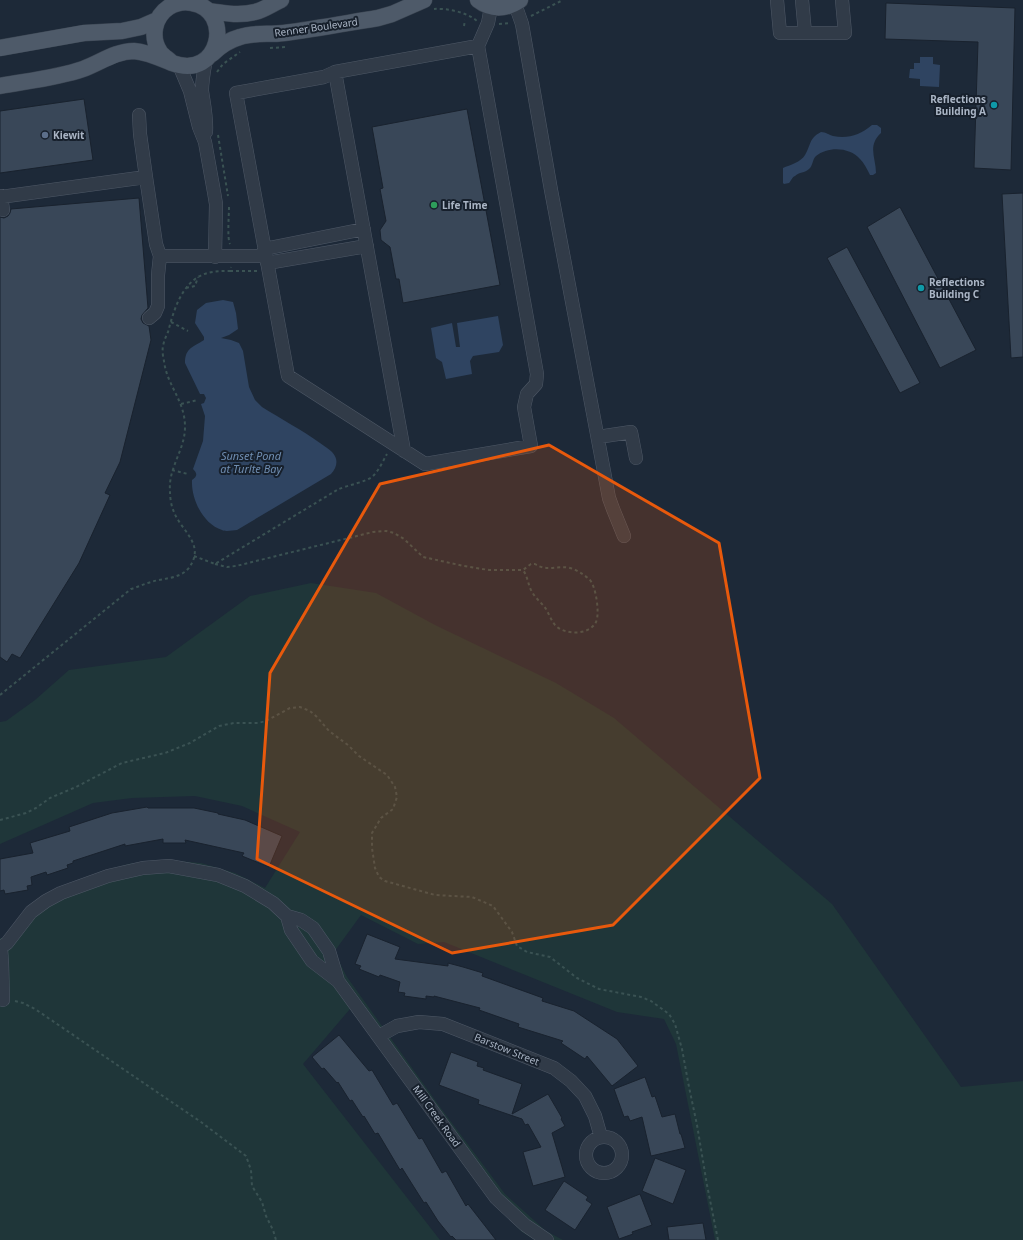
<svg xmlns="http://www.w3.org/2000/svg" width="1023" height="1240" viewBox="0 0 1023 1240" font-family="'Noto Sans',sans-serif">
<rect width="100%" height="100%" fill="#1d2938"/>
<path fill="#1f3639" d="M 311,583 L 376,593 L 435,625 L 556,683 L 614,718 L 832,904 L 961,1087 L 1023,1081 L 1023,1240 L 715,1240 L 676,1044 L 664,1019 L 617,1012 L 444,942 L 418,944 L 361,915 L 334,952 L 347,977 L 440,1107 L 505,1194 L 546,1231 L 563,1240 L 535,1240 L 522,1232 L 499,1208 L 473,1176 L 350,1009 L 303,1064 L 440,1240 L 0,1240 L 0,938 L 4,938 L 36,902 L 62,886 L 128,864 L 148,861 L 165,860 L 201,863 L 235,873 L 265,888 L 300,832 L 242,806 L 195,796 L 132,798 L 93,803 L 0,844 L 0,722 L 6,721 L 35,700 L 69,670 L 166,657 L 250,596 Z"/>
<path fill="#2f4461" d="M 920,57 L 933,57 L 933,64 L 940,65 L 939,87 L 920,86 L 920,79 L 909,78 L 910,69 L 914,69 L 914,63 L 920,63 Z
M 872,125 L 877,125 L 881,128 L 881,133 C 867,146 876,158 876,173 L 873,175 L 870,175 C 867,169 864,163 860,159 C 850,147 828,146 816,156 C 812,160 813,166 809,169 C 805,173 799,172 795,176 C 792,177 791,181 789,183 L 784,184 L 783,183 L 783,168 C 790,165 801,162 805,155 C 811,145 809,138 821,132 C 826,132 829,135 833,136 C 848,139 860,135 872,125 Z
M 223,300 L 233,302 L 236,313 L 238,329 L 229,335 L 221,338 L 231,340 L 239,343 L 243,351 L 249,387 L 255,400 L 262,407 C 281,419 302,430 320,443 C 324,446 329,449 332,452 C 339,459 337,468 331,474 L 237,530 C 233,530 226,532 222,530 C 203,524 191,499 192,480 C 198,476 197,473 193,469 L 203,441 L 205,416 L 201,404 L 204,403 L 206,398 L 204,394 L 200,394 L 185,363 C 185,348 193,347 204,340 L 204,337 L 195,323 L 197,310 L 206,303 Z
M 498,316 L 503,345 L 499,352 L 473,356 L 470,361 L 472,374 L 446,379 L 442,362 L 436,358 L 431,328 L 452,323 L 456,347 L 460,347 L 457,323 Z"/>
<path fill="#394758" stroke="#19222e" d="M 886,3 L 1015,8 L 1011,170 L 974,168 L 978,42 L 885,39 Z
M 84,99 L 93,160 L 0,173 L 0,111 Z
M 467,109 L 500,285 L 403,303 L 399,279 L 396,279 L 390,247 L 381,240 L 380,230 L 386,221 L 380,189 L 383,188 L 372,127 Z
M 1023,193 L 1023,357 L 1011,358 L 1002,194 Z
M 139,198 L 148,308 L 142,315 L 141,319 L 143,323 L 149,326 L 151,340 L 120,462 L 105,493 L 110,495 L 79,563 L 20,658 L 12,654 L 7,662 L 0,657 L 0,217 L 4,218 L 8,216 L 10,213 L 11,209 Z
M 900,207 L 976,350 L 940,368 L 867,227 Z
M 847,247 L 920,383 L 900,393 L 827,258 Z
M 147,807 L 148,808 L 194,808 L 218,813 L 218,814 L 245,820 L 282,836 L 269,867 L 242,856 L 244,853 L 185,840 L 186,843 L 163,843 L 163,839 L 125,846 L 125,844 L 73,861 L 73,863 L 67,865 L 68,868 L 47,875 L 46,872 L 31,877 L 32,885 L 27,886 L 28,890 L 5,894 L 4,890 L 0,891 L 0,859 L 33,853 L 30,843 L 70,831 L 69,827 L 112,813 Z
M 367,934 L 400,947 L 395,959 L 448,966 L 448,963 L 463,967 L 483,973 L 482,976 L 543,998 L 542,1001 L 574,1011 L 617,1039 L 638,1066 L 612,1086 L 587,1056 L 585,1059 L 561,1043 L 563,1041 L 518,1027 L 519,1024 L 479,1010 L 480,1008 L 434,996 L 434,997 L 426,996 L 426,999 L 404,996 L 405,993 L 398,992 L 400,982 L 380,975 L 379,977 L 359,969 L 361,966 L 355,964 Z
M 339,1035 L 369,1071 L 372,1070 L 393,1105 L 397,1103 L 419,1139 L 422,1138 L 442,1173 L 446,1171 L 466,1206 L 468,1204 L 496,1240 L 456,1240 L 452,1236 L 451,1237 L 438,1221 L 426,1202 L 424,1203 L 402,1168 L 400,1170 L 378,1133 L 375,1134 L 364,1116 L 363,1117 L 352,1100 L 350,1101 L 338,1082 L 337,1083 L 324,1068 L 322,1069 L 312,1057 Z
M 451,1052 L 478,1062 L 477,1066 L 484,1068 L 483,1070 L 522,1084 L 512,1114 L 548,1094 L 562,1118 L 561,1119 L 565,1126 L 552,1133 L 565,1177 L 533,1186 L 523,1152 L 541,1147 L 528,1124 L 525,1125 L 522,1119 L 478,1104 L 479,1100 L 439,1085 Z
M 645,1077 L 652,1097 L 655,1096 L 662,1117 L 675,1114 L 680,1134 L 681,1134 L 685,1148 L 651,1156 L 642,1117 L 630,1121 L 628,1116 L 624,1117 L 614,1089 Z
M 655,1158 L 686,1170 L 673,1204 L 642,1191 Z
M 564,1181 L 588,1197 L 586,1200 L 592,1204 L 575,1230 L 545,1210 Z
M 640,1194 L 652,1225 L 632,1232 L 633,1234 L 619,1239 L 607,1207 Z
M 703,1223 L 706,1240 L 669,1240 L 667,1227 Z"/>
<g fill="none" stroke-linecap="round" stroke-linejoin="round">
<g stroke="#4e5866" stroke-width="14">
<path id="minor" d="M 777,0 L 780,33 L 845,33 L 842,0
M 802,0 L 805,33
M 515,4 L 522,24 L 551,190 L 609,498 L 613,509 L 624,536
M 478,46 L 488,23 L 491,7
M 179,65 L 190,91 L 199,127 L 205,142 L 214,192 L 216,204 L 215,257
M 335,72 L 404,451
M 139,115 L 140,134 L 146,177
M 206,132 C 207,118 204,105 202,91 C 202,80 204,70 206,59
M 1,196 L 3,210
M 0,197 L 146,177 L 156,244 L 160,256 L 266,256 L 288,376 L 425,464 L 531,446 L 524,407 L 527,394 L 536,384 L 537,374 L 478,46 L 335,72 L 324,77 L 236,93 L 266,256
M 264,249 L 364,229
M 267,263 L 367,246
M 149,318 L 155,313 L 158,306 L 158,275 L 160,256
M 598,437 L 631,432 L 636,458
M 287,916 L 291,930 L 312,961 L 338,981 L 496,1198 L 525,1225 L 547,1240
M 0,948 L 7,943 L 31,912 L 46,901 L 61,893 L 108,876 L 143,868 L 169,866 L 218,875 L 245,886 L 273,903 L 287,916 L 301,920 L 313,928 L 329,951 L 338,981
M 1,949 L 2,963 L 3,1000
M 379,1036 L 397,1026 L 419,1022 L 443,1024 L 554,1068 L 571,1081 L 585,1096 L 595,1116 L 601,1137
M586 1155a18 18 0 1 1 36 0a18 18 0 1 1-36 0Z"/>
</g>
<g stroke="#3a4451" stroke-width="17">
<path id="major" d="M 478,0 C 491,10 506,10 520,0
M 208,11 C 223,13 239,16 255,12 C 264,10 272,4 281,0
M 0,48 L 84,33 L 122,31 L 141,27 L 157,20
M 212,54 C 220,46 229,40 240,37 C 254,32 269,35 284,33 C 315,29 347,23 378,18 L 392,14 L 424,0
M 0,86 C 27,81 57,78 83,69 C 100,63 115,51 134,51 C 147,52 160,58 172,63 C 221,81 234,10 192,3 C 184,1 176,3 169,7 C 154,17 150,37 160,52 C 163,56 168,59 171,62"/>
</g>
<path stroke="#3a5253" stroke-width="2" stroke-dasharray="3 3" stroke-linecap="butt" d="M 434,9 C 446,8 467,12 477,21
M 531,16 L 563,0
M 499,24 L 510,23
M 464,26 L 465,20
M 270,48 L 287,47
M 217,72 L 223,64 L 240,52
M 218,135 L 228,196
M 229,207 C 229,215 227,238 230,244
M 230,271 L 257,271
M 186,288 L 195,286 L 198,277
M 171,322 L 188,331
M 181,404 L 198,400
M 172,470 L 188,474
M 194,556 L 215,564 L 337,490 C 347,485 367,482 373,476 C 379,470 383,461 387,454
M 215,564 L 227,567 L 236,566 L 373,532 L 386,531 L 394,533 L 404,539 L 423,557 L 464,566 L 489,570 L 523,570 L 531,564 L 535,564 C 547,572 557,565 570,568 C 577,570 583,574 589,579 C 596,585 600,614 596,622 C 589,636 564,635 555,625 C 551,620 549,614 546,609 C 542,603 536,599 532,592 C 528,585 528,577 523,570
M 0,695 L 131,589 C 138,587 144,584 151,582 C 163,578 179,579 188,569 C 207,545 181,531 174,512 C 171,506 170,497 170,491 C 168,468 185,450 185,427 C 185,400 167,386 164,361 C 163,357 162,351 163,346 C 164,341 166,336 168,332 C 173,313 180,288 198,277 C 208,271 219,271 230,271 L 231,267
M 0,820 L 26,813 L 36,808 L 50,798 L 76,787 L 122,763 L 165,753 L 190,743 L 219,726 L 234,723 L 258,723 L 266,721 L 290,708 L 300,707 L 310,711 L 317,717 L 329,731 L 348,745 L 359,756 L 387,775 L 395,787 L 397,797 L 393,809 L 381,818 L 372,833 L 372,848 L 375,868 L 379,877 L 385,881 L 435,895 L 472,897 L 493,906 L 512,932 L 517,946 L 527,952 L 550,957 L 577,978 L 599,989 L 641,997 L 651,1001 L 669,1014 L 675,1024 L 682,1049 L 689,1087 L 697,1125 L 707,1185 L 718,1240
M 15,1001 L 23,1003 L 35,1009 L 201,1122 L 246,1156 L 251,1170 L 252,1186 L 262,1202 L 266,1216 L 273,1230 L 276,1240"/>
<use href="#minor" stroke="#313b48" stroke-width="13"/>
<use href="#major" stroke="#4e5a69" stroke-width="16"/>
</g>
<path fill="#e8590c" fill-opacity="0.2" stroke="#e8590c" stroke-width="3" stroke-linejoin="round" d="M 549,445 L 719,543 L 760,778 L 613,925 L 452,953 L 257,859 L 270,673 L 380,484 Z"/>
<g fill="#0f9aa8" stroke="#17202c" stroke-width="1.5">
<circle cx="994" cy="105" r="4"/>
<circle cx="921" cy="288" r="4"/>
</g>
<circle fill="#5c6f8a" stroke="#17202c" stroke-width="1.5" cx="45" cy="135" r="4"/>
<circle fill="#2e9e5b" stroke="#17202c" stroke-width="1.5" cx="434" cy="205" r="4"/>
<g text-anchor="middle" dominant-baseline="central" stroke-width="4" stroke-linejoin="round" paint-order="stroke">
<g font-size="10" fill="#aab5c5" stroke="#17202c">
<text transform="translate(316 27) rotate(-8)">Renner Boulevard</text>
<text transform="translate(507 1049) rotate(22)">Barstow Street</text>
<text transform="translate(437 1116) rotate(54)">Mill Creek Road</text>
</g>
<g font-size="10" font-weight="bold" fill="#aab5c5" stroke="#17202c" text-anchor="start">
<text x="986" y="99" text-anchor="end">Reflections<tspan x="986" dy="12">Building A</tspan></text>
<text x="53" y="135">Kiewit</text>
<text x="442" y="205">Life Time</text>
<text x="929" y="282">Reflections<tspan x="929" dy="12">Building C</tspan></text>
</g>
<g font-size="11" font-style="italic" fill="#6f8db1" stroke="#17202c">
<text x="251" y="455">Sunset Pond<tspan x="251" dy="13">at Turlte Bay</tspan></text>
</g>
</g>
</svg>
